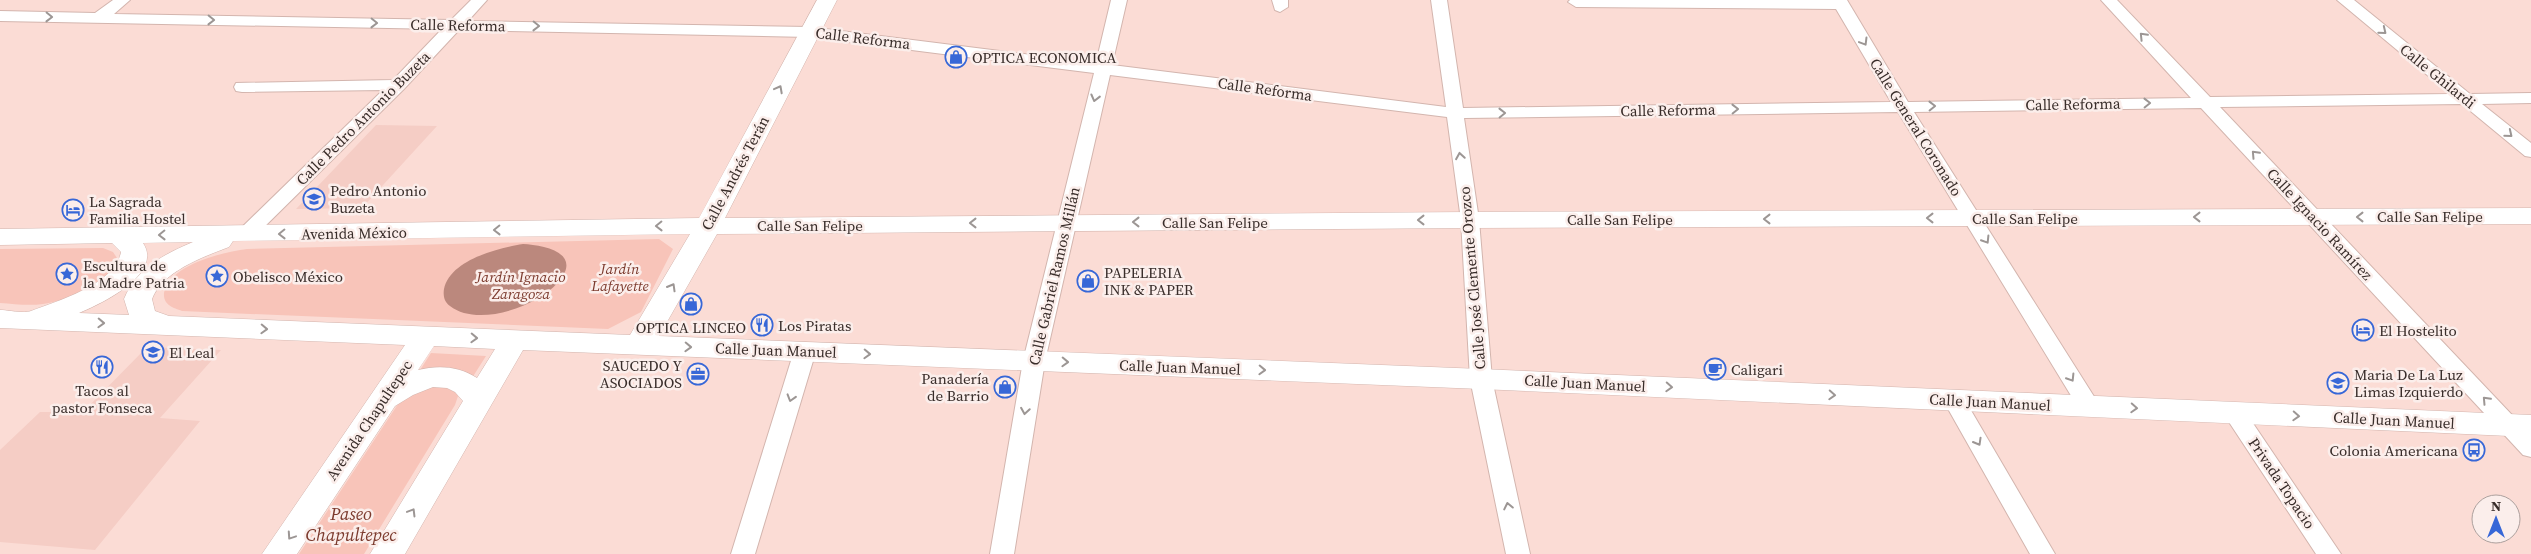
<svg xmlns="http://www.w3.org/2000/svg" width="2531" height="554" viewBox="0 0 2531 554" font-family="'Source Serif 4',serif">
<rect width="100%" height="100%" fill="#fbdcd5"/>
<path fill="#f5cdc5" d="M 376,125 L 437,126 L 362,208 L 296,209 Z
M 147,347 L 221,350 L 160,418 L 200,421 L 95,550 L 0,542 L 0,450 L 40,412 L 83,412 Z"/>
<path fill="#f8c4b9" d="M 659,239 L 673,249 L 641,312 L 608,329 L 182,311 C 173,308 163,305 164,293 C 169,265 223,252 247,249 Z
M 103,248 L 113,252 L 117,258 C 113,284 66,301 43,304 C 29,306 14,304 0,303 L 0,249 Z
M 431,353 L 486,356 L 472,378 L 415,378 Z
M 443,385 L 456,391 L 458,396 L 455,405 L 364,554 L 299,554 L 400,401 L 423,388 Z"/>
<path fill="#bb887d" d="M 523,244 C 542,245 582,252 560,280 C 540,306 478,328 450,306 C 444,302 443,295 444,289 C 450,260 498,248 523,244 Z"/>
<g fill="none" stroke-linecap="round" stroke-linejoin="round">
<g stroke="#d3b5ae" stroke-width="2">
<path id="street" d="M 113,0 L 130,0 L 114,14 L 451,20 L 471,0 L 487,0 L 468,21 L 809,27 L 1096,63 L 1111,0 L 1127,0 L 1112,65 L 1446,107 L 1431,0 L 1447,0 L 1463,108 L 1891,102 L 1836,9 L 1576,7 L 1568,2 L 1570,0 L 1847,0 L 1908,102 L 2191,98 L 2101,0 L 2117,0 L 2210,97 L 2450,94 L 2337,0 L 2354,0 L 2470,94 L 2531,93 L 2531,103 L 2482,104 L 2531,143 L 2531,157 L 2525,156 L 2462,104 L 2220,107 L 2531,435 L 2531,457 L 2523,455 L 2201,108 L 1914,112 L 2100,406 L 2097,412 L 2089,414 L 2081,412 L 1898,112 L 1464,118 L 1479,220 L 1492,379 L 1530,554 L 1506,554 L 1470,379 L 1461,220 L 1447,117 L 1110,75 L 1045,361 L 1014,554 L 990,554 L 1023,361 L 1094,73 L 809,37 L 459,30 L 404,89 L 252,239 L 238,239 L 235,235 L 238,231 L 383,90 L 242,92 L 236,91 L 234,87 L 236,83 L 393,80 L 442,29 L 0,21 L 0,11 L 95,13 Z
M 1272,0 L 1288,0 L 1288,7 L 1280,12 L 1275,10 Z
M 805,344 L 813,346 L 816,351 L 755,554 L 731,554 L 794,351 L 797,346 Z
M 1954,392 L 1962,395 L 2055,554 L 2030,554 L 1943,400 L 1946,395 Z
M 2234,405 L 2242,407 L 2341,554 L 2316,554 L 2223,413 L 2226,407 Z"/>
</g>
<g stroke="#d3b5ae" stroke-width="1">
<path id="secondary" d="M 817,0 L 837,0 L 725,218 L 1470,212 L 2531,208 L 2531,224 L 1470,228 L 717,234 L 659,336 L 1481,369 L 2531,415 L 2531,437 L 1481,389 L 523,350 L 405,554 L 370,554 L 463,401 L 455,392 L 447,388 L 433,387 L 413,395 L 395,406 L 297,554 L 262,554 L 405,345 L 0,328 L 0,310 C 8,310 24,314 31,311 C 57,301 116,284 121,252 L 112,243 L 0,245 L 0,229 L 699,218 ZM 690,234 L 630,335 L 169,316 L 155,311 L 152,299 C 163,271 203,257 229,247 L 233,241 ZM 193,242 C 164,254 136,269 124,299 L 129,315 L 79,313 C 101,304 164,274 143,243 ZM 434,346 L 495,349 L 477,378 C 459,366 438,365 418,370 Z"/>
</g>
<use href="#street" fill="#fff" fill-rule="evenodd"/>
<use href="#secondary" fill="#fff" fill-rule="evenodd"/>
</g>
<defs><path id="oneway-chevron" d="M-2-3.5L2.5 0L-2 3.5" fill="none" stroke-width="1.6" stroke-linecap="round" stroke-linejoin="round" transform="scale(1.25)"/></defs>
<g stroke="#9c9694">
<use href="#oneway-chevron" transform="translate(49 17) rotate(1)"/>
<use href="#oneway-chevron" transform="translate(211 20) rotate(1)"/>
<use href="#oneway-chevron" transform="translate(374 23) rotate(1)"/>
<use href="#oneway-chevron" transform="translate(536 26) rotate(1)"/>
<use href="#oneway-chevron" transform="translate(2383 31) rotate(39)"/>
<use href="#oneway-chevron" transform="translate(2143 36) rotate(-134)"/>
<use href="#oneway-chevron" transform="translate(1864 42) rotate(59)"/>
<use href="#oneway-chevron" transform="translate(779 89) rotate(-62)"/>
<use href="#oneway-chevron" transform="translate(1095 98) rotate(104)"/>
<use href="#oneway-chevron" transform="translate(2147 103) rotate(-1)"/>
<use href="#oneway-chevron" transform="translate(1932 106) rotate(-1)"/>
<use href="#oneway-chevron" transform="translate(1735 109) rotate(-1)"/>
<use href="#oneway-chevron" transform="translate(1502 113) rotate(-1)"/>
<use href="#oneway-chevron" transform="translate(2509 134) rotate(39)"/>
<use href="#oneway-chevron" transform="translate(2255 154) rotate(-133)"/>
<use href="#oneway-chevron" transform="translate(1460 156) rotate(-99)"/>
<use href="#oneway-chevron" transform="translate(2197 217) rotate(180)"/>
<use href="#oneway-chevron" transform="translate(2360 217) rotate(180)"/>
<use href="#oneway-chevron" transform="translate(1930 218) rotate(180)"/>
<use href="#oneway-chevron" transform="translate(1767 219) rotate(180)"/>
<use href="#oneway-chevron" transform="translate(1421 220) rotate(180)"/>
<use href="#oneway-chevron" transform="translate(1136 222) rotate(180)"/>
<use href="#oneway-chevron" transform="translate(973 223) rotate(180)"/>
<use href="#oneway-chevron" transform="translate(659 226) rotate(179)"/>
<use href="#oneway-chevron" transform="translate(497 230) rotate(179)"/>
<use href="#oneway-chevron" transform="translate(282 234) rotate(179)"/>
<use href="#oneway-chevron" transform="translate(162 235) rotate(179)"/>
<use href="#oneway-chevron" transform="translate(1986 240) rotate(58)"/>
<use href="#oneway-chevron" transform="translate(672 287) rotate(-60)"/>
<use href="#oneway-chevron" transform="translate(101 323) rotate(2)"/>
<use href="#oneway-chevron" transform="translate(264 329) rotate(2)"/>
<use href="#oneway-chevron" transform="translate(474 338) rotate(2)"/>
<use href="#oneway-chevron" transform="translate(688 347) rotate(2)"/>
<use href="#oneway-chevron" transform="translate(867 354) rotate(2)"/>
<use href="#oneway-chevron" transform="translate(1065 362) rotate(2)"/>
<use href="#oneway-chevron" transform="translate(1262 370) rotate(2)"/>
<use href="#oneway-chevron" transform="translate(2071 378) rotate(58)"/>
<use href="#oneway-chevron" transform="translate(1669 387) rotate(3)"/>
<use href="#oneway-chevron" transform="translate(1832 395) rotate(3)"/>
<use href="#oneway-chevron" transform="translate(791 398) rotate(107)"/>
<use href="#oneway-chevron" transform="translate(2486 400) rotate(-133)"/>
<use href="#oneway-chevron" transform="translate(2134 408) rotate(3)"/>
<use href="#oneway-chevron" transform="translate(1025 411) rotate(99)"/>
<use href="#oneway-chevron" transform="translate(2296 416) rotate(3)"/>
<use href="#oneway-chevron" transform="translate(1978 442) rotate(60)"/>
<use href="#oneway-chevron" transform="translate(1508 506) rotate(-102)"/>
<use href="#oneway-chevron" transform="translate(412 512) rotate(-59)"/>
<use href="#oneway-chevron" transform="translate(291 536) rotate(124)"/>
</g>
<defs>
<g id="shop-ring" transform="scale(1.125)"><circle r="9.5" fill="#fbeeeb" stroke="#3767d7" stroke-width="1.5"/><path d="M-5-2.5h2.3a2.7 3.5 0 0 1 5.4 0H5L5.5 6h-11ZM-1.5-2.5h3a1.5 2.3 0 0 0-3 0Z" fill="#3767d7"/></g>
<g id="school-ring" transform="scale(1.125)"><circle r="9.5" fill="#fbeeeb" stroke="#3767d7" stroke-width="1.5"/><path d="M0-5L7-2L0 1L-7-2ZM-4 1L0 2.5L4 1V4Q0 6-4 4Z" fill="#3767d7"/></g>
<g id="hotel-ring" transform="scale(1.125)"><circle r="9.5" fill="#fbeeeb" stroke="#3767d7" stroke-width="1.5"/><path d="M-6-4.5h1.5V1H6V5H4.5V3h-9V5H-6ZM-4 0a1.8 1.8 0 1 1 3.6 0ZM.5 0V-2.5h3Q6-2.5 6 0Z" fill="#3767d7"/></g>
<g id="sight-ring" transform="scale(1.125)"><circle r="9.5" fill="#fbeeeb" stroke="#3767d7" stroke-width="1.5"/><path d="M0-6L1.8-2.2L6-1.7L2.9 1.2L3.7 5.4L0 3.3L-3.7 5.4L-2.9 1.2L-6-1.7L-1.8-2.2Z" fill="#3767d7"/></g>
<g id="restaurant-ring" transform="scale(1.125)"><circle r="9.5" fill="#fbeeeb" stroke="#3767d7" stroke-width="1.5"/><path d="M-5-6h1v4h1v-4h1v4h1v-4h1v5L-1.5 .5V6h-2V.5L-5-1ZM5-6V6H3V1.5H1.5Q1.5-4 5-6Z" fill="#3767d7"/></g>
<g id="cafe-ring" transform="scale(1.125)"><circle r="9.5" fill="#fbeeeb" stroke="#3767d7" stroke-width="1.5"/><path d="M-5.5-4.5H6V0H3Q3 3.5 0 3.5H-2.5Q-5.5 3.5-5.5 0ZM3-3.2v2h1.7v-2ZM-6 4.5H4V6H-6Z" fill="#3767d7"/></g>
<g id="office-ring" transform="scale(1.125)"><circle r="9.5" fill="#fbeeeb" stroke="#3767d7" stroke-width="1.5"/><path d="M-6-3h4V-5.5h4V-3h4V5H-6ZM-1-4.5V-3h2v-1.5ZM-6 0V1H6V0Z" fill="#3767d7"/></g>
<g id="bus-ring" transform="scale(1.125)"><circle r="9.5" fill="#fbeeeb" stroke="#3767d7" stroke-width="1.5"/><path d="M-5-6H5V4H4V6H2V4H-2V6H-4V4H-5ZM-3.5-4V0h7V-4ZM-3.5 1.2v1.5H-2V1.2ZM2 1.2v1.5H3.5V1.2Z" fill="#3767d7"/></g>
</defs>
<g fill-rule="evenodd">
<use href="#shop-ring" x="956" y="57"/>
<use href="#school-ring" x="314" y="199"/>
<use href="#hotel-ring" x="73" y="210"/>
<use href="#sight-ring" x="67" y="274"/>
<use href="#sight-ring" x="217" y="276"/>
<use href="#shop-ring" x="1088" y="281"/>
<use href="#shop-ring" x="691" y="304"/>
<use href="#restaurant-ring" x="762" y="325"/>
<use href="#hotel-ring" x="2363" y="330"/>
<use href="#school-ring" x="153" y="352"/>
<use href="#restaurant-ring" x="102" y="367"/>
<use href="#cafe-ring" x="1715" y="369"/>
<use href="#office-ring" x="698" y="374"/>
<use href="#school-ring" x="2338" y="383"/>
<use href="#shop-ring" x="1005" y="387"/>
<use href="#bus-ring" x="2474" y="450"/>
</g>
<g text-anchor="middle" dominant-baseline="central" stroke-width="5" stroke-linejoin="round" paint-order="stroke">
<g font-size="15" fill="#392d2a" stroke="#fbeeeb">
<text transform="translate(458 25) rotate(1)">Calle Reforma</text>
<text transform="translate(863 38) rotate(7)">Calle Reforma</text>
<text transform="translate(2438 76) rotate(39)">Calle Ghilardi</text>
<text transform="translate(1265 89) rotate(8)">Calle Reforma</text>
<text transform="translate(2073 104) rotate(-1)">Calle Reforma</text>
<text transform="translate(1668 110) rotate(-1)">Calle Reforma</text>
<text transform="translate(363 118) rotate(-45)">Calle Pedro Antonio Buzeta</text>
<text transform="translate(1916 127) rotate(58)">Calle General Coronado</text>
<text transform="translate(735 173) rotate(-62)">Calle Andrés Terán</text>
<text x="2430" y="216">Calle San Felipe</text>
<text x="2025" y="218">Calle San Felipe</text>
<text x="1620" y="219">Calle San Felipe</text>
<text x="1215" y="222">Calle San Felipe</text>
<text transform="translate(2320 224) rotate(47)">Calle Ignacio Ramírez</text>
<text x="810" y="225">Calle San Felipe</text>
<text transform="translate(354 233) rotate(-1)">Avenida México</text>
<text transform="translate(1054 276) rotate(-77)">Calle Gabriel Ramos Millán</text>
<text transform="translate(1472 278) rotate(-95)">Calle José Clemente Orozco</text>
<text transform="translate(776 350) rotate(2)">Calle Juan Manuel</text>
<text transform="translate(1180 367) rotate(2)">Calle Juan Manuel</text>
<text transform="translate(1585 383) rotate(3)">Calle Juan Manuel</text>
<text transform="translate(1990 402) rotate(3)">Calle Juan Manuel</text>
<text transform="translate(369 420) rotate(-56)">Avenida Chapultepec</text>
<text transform="translate(2394 420) rotate(3)">Calle Juan Manuel</text>
<text transform="translate(2282 483) rotate(56)">Privada Topacio</text>
</g>
<g font-size="15" fill="#392d2a" stroke="#fbeeeb" text-anchor="start">
<text x="972" y="57">OPTICA ECONOMICA</text>
<text x="330" y="190">Pedro Antonio<tspan x="330" dy="17">Buzeta</tspan></text>
<text x="89" y="201">La Sagrada<tspan x="89" dy="17">Familia Hostel</tspan></text>
<text x="83" y="265">Escultura de<tspan x="83" dy="17">la Madre Patria</tspan></text>
<text x="1104" y="272">PAPELERIA<tspan x="1104" dy="17">INK &amp; PAPER</tspan></text>
<text x="233" y="276">Obelisco México</text>
<text x="778" y="325">Los Piratas</text>
<text x="691" y="327" text-anchor="middle">OPTICA LINCEO</text>
<text x="2379" y="330">El Hostelito</text>
<text x="169" y="352">El Leal</text>
<text x="682" y="365" text-anchor="end">SAUCEDO Y<tspan x="682" dy="17">ASOCIADOS</tspan></text>
<text x="1731" y="369">Caligari</text>
<text x="2354" y="374">Maria De La Luz<tspan x="2354" dy="17">Limas Izquierdo</tspan></text>
<text x="989" y="378" text-anchor="end">Panadería<tspan x="989" dy="17">de Barrio</tspan></text>
<text x="102" y="390" text-anchor="middle">Tacos al<tspan x="102" dy="17">pastor Fonseca</tspan></text>
<text x="2458" y="450" text-anchor="end">Colonia Americana</text>
</g>
<g font-size="15" font-style="italic" fill="#7c3a2d" stroke="#fbeeeb">
<text x="620" y="268">Jardín<tspan x="620" dy="17">Lafayette</tspan></text>
<text x="521" y="276">Jardín Ignacio<tspan x="521" dy="17">Zaragoza</tspan></text>
</g>
<g font-size="18" font-style="italic" fill="#7c3a2d" stroke="#fbeeeb">
<text x="351" y="513">Paseo<tspan x="351" dy="21">Chapultepec</tspan></text>
</g>
</g>
<g transform="translate(2496 519)"><circle r="24" fill="#fbeeeb" stroke="#ada19e"/>
<path d="M0-4L9 19L0 12L-9 19Z" fill="#3767d7"/>
<text y="-8" font-size="14" font-weight="bold" text-anchor="middle" fill="#392d2a">N</text>
</g>
</svg>
